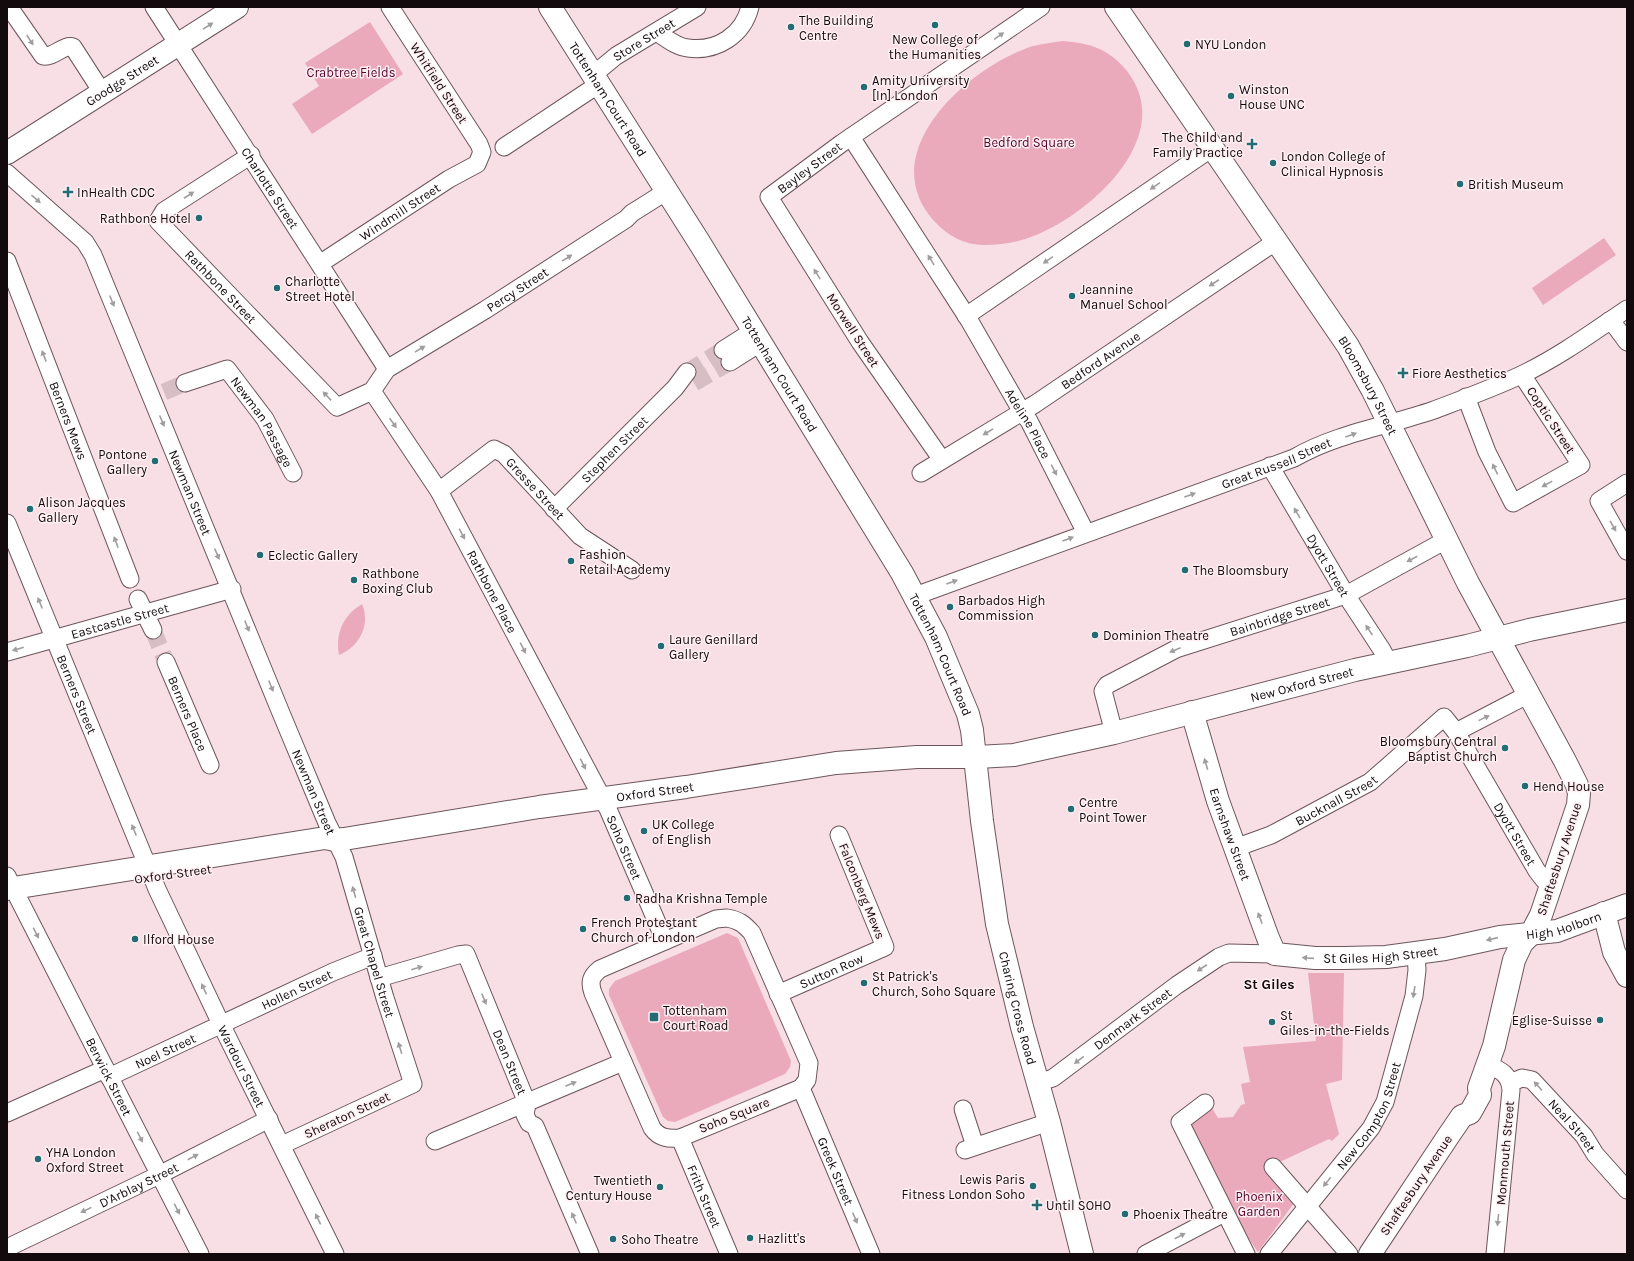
<svg xmlns="http://www.w3.org/2000/svg" width="1634" height="1261" viewBox="0 0 1634 1261" font-family="Karla,sans-serif">
<rect width="100%" height="100%" fill="#f8dee5"/>
<path fill="#eaaabc" d="M 370,22 L 403,74 L 312,134 L 292,104 L 319,86 L 305,63 Z
M 1063,41 C 1090,43 1109,49 1127,71 C 1177,135 1093,212 1036,235 C 1019,242 1003,245 984,245 C 965,245 948,236 935,222 C 871,153 969,66 1033,46 C 1043,44 1053,42 1063,41 Z
M 1604,238 L 1616,255 L 1543,305 L 1532,288 Z
M 362,604 C 371,625 359,647 339,655 C 335,634 343,615 362,604 Z
M 727,933 L 738,938 L 791,1061 L 790,1067 L 785,1074 L 675,1122 L 668,1121 L 663,1117 L 609,995 L 609,989 L 615,981 Z
M 1308,973 L 1344,973 L 1342,1080 L 1326,1084 L 1339,1134 L 1332,1141 L 1329,1139 L 1269,1167 L 1294,1203 L 1258,1252 L 1239,1225 L 1187,1122 L 1210,1105 L 1218,1118 L 1233,1117 L 1241,1105 L 1245,1104 L 1241,1084 L 1250,1082 L 1243,1047 L 1316,1041 Z"/>
<g fill="none" stroke-linecap="round" stroke-linejoin="round">
<path stroke="#d6bec4" stroke-width="17" stroke-dasharray="17 8" stroke-linecap="butt" d="M 687,372 L 723,350
M 694,383 L 730,362
M 164,392 L 185,383
M 153,630 L 166,662"/>
<g stroke="#6c565c" stroke-width="19">
<g id="minor">
<path d="M 9,7 L 43,56 C 53,58 64,44 73,47 L 102,92"/>
<path id="s1" d="M 154,7 L 387,369"/>
<path d="M 658,33 C 667,39 677,47 688,48 C 717,52 743,35 750,7"/>
<path id="s2" d="M 593,75 L 616,56 L 697,7"/>
<path id="s3" d="M 851,137 L 969,320 L 1022,412 L 1029,421 L 1086,533"/>
<path d="M 504,147 L 599,84"/>
<path id="s4" d="M 251,155 L 164,211 L 158,221 L 337,407 L 372,391 L 387,369 L 485,310 L 626,219 L 632,213 L 667,191"/>
<path id="s5" d="M 7,173 L 85,242 L 93,255 L 281,713 L 327,823 L 344,857 L 385,998 L 413,1084 L 282,1145"/>
<path id="s6" d="M 7,261 L 130,579"/>
<path id="s7" d="M 321,263 L 449,179 L 477,164 L 482,152 L 479,144 L 390,7"/>
<path d="M 966,316 L 1212,148"/>
<path d="M 1609,321 L 1616,327 L 1627,342"/>
<path d="M 723,350 L 753,331"/>
<path d="M 730,362 L 760,343"/>
<path id="s8" d="M 185,383 L 227,369 L 265,419 L 293,473"/>
<path id="s9" d="M 372,391 L 439,491 L 608,809 L 665,941"/>
<path d="M 1466,397 L 1487,452 L 1513,503 L 1581,465 L 1522,375"/>
<path id="s10" d="M 942,460 L 860,342 L 769,197 L 842,143 L 1041,7"/>
<path id="s11" d="M 1270,466 L 1346,595 L 1382,650 L 1389,663"/>
<path id="s12" d="M 921,473 L 1035,404 L 1275,242"/>
<path d="M 1627,483 L 1599,501 L 1627,551"/>
<path id="s13" d="M 439,491 L 494,449 L 504,454 L 580,536 L 632,570"/>
<path id="s14" d="M 554,509 L 675,388 L 687,372"/>
<path id="s15" d="M 7,523 L 157,889 L 221,1024 L 335,1254"/>
<path id="s16" d="M 915,596 L 1294,458 C 1337,433 1388,426 1434,410 C 1463,399 1493,388 1521,375 C 1559,357 1593,332 1627,309"/>
<path d="M 138,599 L 153,630"/>
<path id="s17" d="M 7,652 L 232,589"/>
<path id="s18" d="M 166,662 L 210,765"/>
<path d="M 1456,732 L 1529,694"/>
<path id="s19" d="M 1114,733 L 1103,691 L 1107,685 L 1176,649 L 1346,595 L 1446,540"/>
<path id="s20" d="M 1235,848 L 1271,835 L 1370,782 L 1444,717 L 1456,732 L 1537,871 L 1544,880 L 1552,884"/>
<path id="s21" d="M 7,876 L 200,1254"/>
<path d="M 727,918 C 739,920 744,924 752,933 L 809,1063 L 807,1080 L 801,1088 L 680,1138 C 668,1139 659,1138 652,1128 L 593,993 C 589,982 591,976 600,969 L 716,919 Z"/>
<path id="s22" d="M 379,978 L 458,955 L 466,954 L 527,1103 L 525,1115 L 529,1123 L 535,1126 L 590,1254"/>
<path id="s23" d="M 778,994 L 885,947 L 839,835"/>
<path d="M 1488,1065 C 1501,1070 1510,1075 1511,1090 L 1495,1254"/>
<path id="s24" d="M 109,1077 L 333,972 L 373,956"/>
<path id="s25" d="M 1037,1083 L 1053,1078 L 1177,985 L 1219,957 L 1229,953 L 1275,954"/>
<path id="s26" d="M 1510,1083 L 1522,1078 L 1532,1080 L 1584,1136 L 1595,1154 L 1627,1190"/>
<path id="s27" d="M 801,1088 L 871,1254"/>
<path d="M 1205,1103 L 1180,1122 L 1246,1254"/>
<path d="M 963,1109 L 975,1146"/>
<path d="M 7,1113 L 105,1069"/>
<path id="s28" d="M 680,1138 L 729,1254"/>
<path d="M 435,1141 L 623,1062"/>
<path d="M 965,1150 L 1049,1122"/>
<path d="M 1273,1167 L 1349,1254"/>
<path id="s29" d="M 7,1248 L 159,1175 L 269,1119"/>
<path d="M 1146,1254 L 1224,1213"/>
<path id="s30" d="M 1269,1254 L 1371,1128 L 1385,1102 L 1414,996 L 1417,970 L 1416,953"/>
</g>
</g>
<g stroke="#6c565c" stroke-width="24">
<g id="major">
<path id="s31" d="M 550,7 L 699,242 L 902,573 L 936,637 L 968,714 L 972,730 L 982,821 L 997,924 L 1022,1027 L 1049,1122 L 1082,1254"/>
<path id="s32" d="M 1116,7 L 1348,346 L 1373,391 L 1468,583 L 1565,761 L 1577,785 L 1579,793 L 1578,805 L 1541,915 L 1531,934 L 1522,943 L 1514,960 L 1494,1046 L 1479,1088 L 1480,1095 L 1470,1113 L 1462,1116 L 1449,1135 L 1370,1254"/>
<path id="s33" d="M 7,153 L 237,7"/>
<path id="s34" d="M 1192,712 L 1218,801 L 1268,938 L 1275,954 L 1315,958 L 1344,958 L 1386,957 L 1445,949 L 1500,937 L 1557,931 L 1627,905"/>
<path id="s35" d="M 7,889 L 325,838 L 335,840 L 344,839 L 539,807 L 686,787 L 836,763 L 917,757 L 977,757 L 1014,755 L 1114,733 L 1355,670 L 1467,646 L 1529,630 L 1627,610"/>
<path d="M 1604,913 L 1614,952 L 1627,976"/>
</g>
</g>
<use href="#minor" stroke="#fff" stroke-width="17"/>
<use href="#major" stroke="#fff" stroke-width="22"/>
</g>
<defs><path id="oneway-solid" d="M-6-.8H1V-3.2L6.5 0L1 3.2V.8H-6Z"/></defs>
<g fill="#a09d9e">
<use href="#oneway-solid" transform="translate(208 26) rotate(-32)"/>
<use href="#oneway-solid" transform="translate(999 36) rotate(-35)"/>
<use href="#oneway-solid" transform="translate(30 40) rotate(57)"/>
<use href="#oneway-solid" transform="translate(1155 186) rotate(146)"/>
<use href="#oneway-solid" transform="translate(189 195) rotate(-33)"/>
<use href="#oneway-solid" transform="translate(36 199) rotate(41)"/>
<use href="#oneway-solid" transform="translate(567 258) rotate(-32)"/>
<use href="#oneway-solid" transform="translate(931 260) rotate(-122)"/>
<use href="#oneway-solid" transform="translate(1048 260) rotate(145)"/>
<use href="#oneway-solid" transform="translate(817 274) rotate(-122)"/>
<use href="#oneway-solid" transform="translate(1214 283) rotate(147)"/>
<use href="#oneway-solid" transform="translate(112 301) rotate(68)"/>
<use href="#oneway-solid" transform="translate(420 349) rotate(-31)"/>
<use href="#oneway-solid" transform="translate(44 356) rotate(-111)"/>
<use href="#oneway-solid" transform="translate(327 396) rotate(-133)"/>
<use href="#oneway-solid" transform="translate(162 421) rotate(67)"/>
<use href="#oneway-solid" transform="translate(393 423) rotate(55)"/>
<use href="#oneway-solid" transform="translate(988 432) rotate(149)"/>
<use href="#oneway-solid" transform="translate(1351 435) rotate(-20)"/>
<use href="#oneway-solid" transform="translate(1495 469) rotate(-116)"/>
<use href="#oneway-solid" transform="translate(1054 470) rotate(63)"/>
<use href="#oneway-solid" transform="translate(1547 484) rotate(151)"/>
<use href="#oneway-solid" transform="translate(1190 495) rotate(-20)"/>
<use href="#oneway-solid" transform="translate(1297 513) rotate(-120)"/>
<use href="#oneway-solid" transform="translate(1613 526) rotate(60)"/>
<use href="#oneway-solid" transform="translate(462 534) rotate(62)"/>
<use href="#oneway-solid" transform="translate(1068 539) rotate(-20)"/>
<use href="#oneway-solid" transform="translate(116 542) rotate(-110)"/>
<use href="#oneway-solid" transform="translate(217 554) rotate(67)"/>
<use href="#oneway-solid" transform="translate(1412 559) rotate(152)"/>
<use href="#oneway-solid" transform="translate(952 582) rotate(-20)"/>
<use href="#oneway-solid" transform="translate(40 603) rotate(-112)"/>
<use href="#oneway-solid" transform="translate(247 626) rotate(68)"/>
<use href="#oneway-solid" transform="translate(1369 630) rotate(-124)"/>
<use href="#oneway-solid" transform="translate(523 648) rotate(62)"/>
<use href="#oneway-solid" transform="translate(18 649) rotate(164)"/>
<use href="#oneway-solid" transform="translate(1175 650) rotate(157)"/>
<use href="#oneway-solid" transform="translate(271 686) rotate(68)"/>
<use href="#oneway-solid" transform="translate(1484 718) rotate(-26)"/>
<use href="#oneway-solid" transform="translate(583 764) rotate(63)"/>
<use href="#oneway-solid" transform="translate(1206 764) rotate(-106)"/>
<use href="#oneway-solid" transform="translate(134 830) rotate(-112)"/>
<use href="#oneway-solid" transform="translate(354 892) rotate(-106)"/>
<use href="#oneway-solid" transform="translate(1260 918) rotate(-110)"/>
<use href="#oneway-solid" transform="translate(36 933) rotate(63)"/>
<use href="#oneway-solid" transform="translate(1492 939) rotate(167)"/>
<use href="#oneway-solid" transform="translate(1308 958) rotate(-176)"/>
<use href="#oneway-solid" transform="translate(417 968) rotate(-16)"/>
<use href="#oneway-solid" transform="translate(1202 968) rotate(147)"/>
<use href="#oneway-solid" transform="translate(204 989) rotate(-115)"/>
<use href="#oneway-solid" transform="translate(1414 992) rotate(99)"/>
<use href="#oneway-solid" transform="translate(484 999) rotate(67)"/>
<use href="#oneway-solid" transform="translate(400 1048) rotate(-107)"/>
<use href="#oneway-solid" transform="translate(1079 1060) rotate(143)"/>
<use href="#oneway-solid" transform="translate(571 1084) rotate(-23)"/>
<use href="#oneway-solid" transform="translate(1538 1086) rotate(-132)"/>
<use href="#oneway-solid" transform="translate(140 1137) rotate(63)"/>
<use href="#oneway-solid" transform="translate(193 1157) rotate(-27)"/>
<use href="#oneway-solid" transform="translate(1327 1182) rotate(129)"/>
<use href="#oneway-solid" transform="translate(177 1209) rotate(62)"/>
<use href="#oneway-solid" transform="translate(86 1210) rotate(154)"/>
<use href="#oneway-solid" transform="translate(574 1218) rotate(-113)"/>
<use href="#oneway-solid" transform="translate(855 1218) rotate(67)"/>
<use href="#oneway-solid" transform="translate(318 1219) rotate(-116)"/>
<use href="#oneway-solid" transform="translate(1498 1220) rotate(96)"/>
<use href="#oneway-solid" transform="translate(1180 1236) rotate(-28)"/>
</g>
<g fill="#226d73" stroke="#ffeff3" stroke-width="1.5">
<circle cx="935" cy="25" r="4"/>
<circle cx="791" cy="27" r="4"/>
<circle cx="1187" cy="44" r="4"/>
<circle cx="864" cy="87" r="4"/>
<circle cx="1231" cy="96" r="4"/>
<path d="M1250 138h4v4h4v4h-4v4h-4v-4h-4v-4h4z"/>
<circle cx="1273" cy="163" r="4"/>
<circle cx="1460" cy="184" r="4"/>
<path d="M66 186h4v4h4v4h-4v4h-4v-4h-4v-4h4z"/>
<circle cx="199" cy="218" r="4"/>
<circle cx="277" cy="288" r="4"/>
<circle cx="1072" cy="296" r="4"/>
<path d="M1401 367h4v4h4v4h-4v4h-4v-4h-4v-4h4z"/>
<circle cx="155" cy="461" r="4"/>
<circle cx="30" cy="509" r="4"/>
<circle cx="260" cy="555" r="4"/>
<circle cx="571" cy="561" r="4"/>
<circle cx="1185" cy="570" r="4"/>
<circle cx="354" cy="580" r="4"/>
<circle cx="950" cy="607" r="4"/>
<circle cx="1095" cy="635" r="4"/>
<circle cx="661" cy="646" r="4"/>
<circle cx="1505" cy="748" r="4"/>
<circle cx="1525" cy="786" r="4"/>
<circle cx="1071" cy="809" r="4"/>
<circle cx="644" cy="831" r="4"/>
<circle cx="627" cy="898" r="4"/>
<circle cx="583" cy="929" r="4"/>
<circle cx="135" cy="939" r="4"/>
<circle cx="864" cy="983" r="4"/>
<rect x="649" y="1012" width="10" height="10" rx="2"/>
<circle cx="1600" cy="1020" r="4"/>
<circle cx="1272" cy="1022" r="4"/>
<circle cx="38" cy="1159" r="4"/>
<circle cx="1033" cy="1186" r="4"/>
<circle cx="660" cy="1187" r="4"/>
<path d="M1035 1199h4v4h4v4h-4v4h-4v-4h-4v-4h4z"/>
<circle cx="1125" cy="1214" r="4"/>
<circle cx="750" cy="1238" r="4"/>
<circle cx="613" cy="1239" r="4"/>
</g>
<g text-anchor="middle" dominant-baseline="central" stroke-width="3" stroke-linejoin="round" paint-order="stroke">
<g font-size="13" fill="#120a0c" stroke="#ffeff3" text-anchor="start">
<text x="799" y="20">The Building<tspan x="799" dy="15">Centre</tspan></text>
<text x="935" y="39" text-anchor="middle">New College of<tspan x="935" dy="15">the Humanities</tspan></text>
<text x="1195" y="44">NYU London</text>
<text x="872" y="80">Amity University<tspan x="872" dy="15">[In] London</tspan></text>
<text x="1239" y="89">Winston<tspan x="1239" dy="15">House UNC</tspan></text>
<text x="1243" y="137" text-anchor="end">The Child and<tspan x="1243" dy="15">Family Practice</tspan></text>
<text x="1281" y="156">London College of<tspan x="1281" dy="15">Clinical Hypnosis</tspan></text>
<text x="1468" y="184">British Museum</text>
<text x="77" y="192">InHealth CDC</text>
<text x="191" y="218" text-anchor="end">Rathbone Hotel</text>
<text x="285" y="281">Charlotte<tspan x="285" dy="15">Street Hotel</tspan></text>
<text x="1080" y="289">Jeannine<tspan x="1080" dy="15">Manuel School</tspan></text>
<text x="1412" y="373">Fiore Aesthetics</text>
<text x="147" y="454" text-anchor="end">Pontone<tspan x="147" dy="15">Gallery</tspan></text>
<text x="38" y="502">Alison Jacques<tspan x="38" dy="15">Gallery</tspan></text>
<text x="579" y="554">Fashion<tspan x="579" dy="15">Retail Academy</tspan></text>
<text x="268" y="555">Eclectic Gallery</text>
<text x="1193" y="570">The Bloomsbury</text>
<text x="362" y="573">Rathbone<tspan x="362" dy="15">Boxing Club</tspan></text>
<text x="958" y="600">Barbados High<tspan x="958" dy="15">Commission</tspan></text>
<text x="1103" y="635">Dominion Theatre</text>
<text x="669" y="639">Laure Genillard<tspan x="669" dy="15">Gallery</tspan></text>
<text x="1497" y="741" text-anchor="end">Bloomsbury Central<tspan x="1497" dy="15">Baptist Church</tspan></text>
<text x="1533" y="786">Hend House</text>
<text x="1079" y="802">Centre<tspan x="1079" dy="15">Point Tower</tspan></text>
<text x="652" y="824">UK College<tspan x="652" dy="15">of English</tspan></text>
<text x="635" y="898">Radha Krishna Temple</text>
<text x="591" y="922">French Protestant<tspan x="591" dy="15">Church of London</tspan></text>
<text x="143" y="939">Ilford House</text>
<text x="872" y="976">St Patrick's<tspan x="872" dy="15">Church, Soho Square</tspan></text>
<text x="663" y="1010">Tottenham<tspan x="663" dy="15">Court Road</tspan></text>
<text x="1280" y="1015">St<tspan x="1280" dy="15">Giles-in-the-Fields</tspan></text>
<text x="1592" y="1020" text-anchor="end">Eglise-Suisse</text>
<text x="46" y="1152">YHA London<tspan x="46" dy="15">Oxford Street</tspan></text>
<text x="1025" y="1179" text-anchor="end">Lewis Paris<tspan x="1025" dy="15">Fitness London Soho</tspan></text>
<text x="652" y="1180" text-anchor="end">Twentieth<tspan x="652" dy="15">Century House</tspan></text>
<text x="1046" y="1205">Until SOHO</text>
<text x="1133" y="1214">Phoenix Theatre</text>
<text x="758" y="1238">Hazlitt's</text>
<text x="621" y="1239">Soho Theatre</text>
</g>
<g font-size="13" fill="#120a0c" stroke="#ffeff3">
<text stroke="none"><textPath href="#s2" startOffset="62">Store Street</textPath></text>
<text stroke="none"><textPath href="#s33" startOffset="136">Goodge Street</textPath></text>
<text transform="translate(439 83) rotate(57)">Whitfield Street</text>
<text stroke="none"><textPath href="#s31" startOffset="109">Tottenham Court Road</textPath></text>
<text stroke="none"><textPath href="#s10" startOffset="365">Bayley Street</textPath></text>
<text stroke="none"><textPath href="#s1" startOffset="215">Charlotte Street</textPath></text>
<text stroke="none"><textPath href="#s7" startOffset="94">Windmill Street</textPath></text>
<text stroke="none"><textPath href="#s4" startOffset="206">Rathbone Street</textPath></text>
<text stroke="none"><textPath href="#s4" startOffset="591">Percy Street</textPath></text>
<text transform="translate(853 330) rotate(57)">Morwell Street</text>
<text stroke="none"><textPath href="#s12" startOffset="212">Bedford Avenue</textPath></text>
<text stroke="none"><textPath href="#s31" startOffset="433">Tottenham Court Road</textPath></text>
<text stroke="none"><textPath href="#s32" startOffset="455">Bloomsbury Street</textPath></text>
<text stroke="none"><textPath href="#s6" startOffset="171">Berners Mews</textPath></text>
<text transform="translate(1551 420) rotate(57)">Coptic Street</text>
<text stroke="none"><textPath href="#s8" startOffset="108">Newman Passage</textPath></text>
<text stroke="none"><textPath href="#s3" startOffset="337">Adeline Place</textPath></text>
<text stroke="none"><textPath href="#s14" startOffset="85">Stephen Street</textPath></text>
<text stroke="none"><textPath href="#s16" startOffset="385">Great Russell Street</textPath></text>
<text stroke="none"><textPath href="#s13" startOffset="127">Gresse Street</textPath></text>
<text stroke="none"><textPath href="#s5" startOffset="376">Newman Street</textPath></text>
<text stroke="none"><textPath href="#s11" startOffset="115">Dyott Street</textPath></text>
<text stroke="none"><textPath href="#s9" startOffset="234">Rathbone Place</textPath></text>
<text stroke="none"><textPath href="#s19" startOffset="237">Bainbridge Street</textPath></text>
<text stroke="none"><textPath href="#s17" startOffset="117">Eastcastle Street</textPath></text>
<text stroke="none"><textPath href="#s31" startOffset="757">Tottenham Court Road</textPath></text>
<text stroke="none"><textPath href="#s35" startOffset="1314">New Oxford Street</textPath></text>
<text stroke="none"><textPath href="#s15" startOffset="185">Berners Street</textPath></text>
<text stroke="none"><textPath href="#s18" startOffset="56">Berners Place</textPath></text>
<text stroke="none"><textPath href="#s35" startOffset="656">Oxford Street</textPath></text>
<text stroke="none"><textPath href="#s5" startOffset="700">Newman Street</textPath></text>
<text stroke="none"><textPath href="#s20" startOffset="112">Bucknall Street</textPath></text>
<text stroke="none"><textPath href="#s34" startOffset="128">Earnshaw Street</textPath></text>
<text stroke="none"><textPath href="#s20" startOffset="386">Dyott Street</textPath></text>
<text stroke="none"><textPath href="#s9" startOffset="522">Soho Street</textPath></text>
<text transform="translate(1559 859) rotate(-72)">Shaftesbury Avenue</text>
<text transform="translate(173 874) rotate(-8)">Oxford Street</text>
<text transform="translate(862 891) rotate(68)">Falconberg Mews</text>
<text stroke="none"><textPath href="#s34" startOffset="548">High Holborn</textPath></text>
<text stroke="none"><textPath href="#s34" startOffset="362">St Giles High Street</textPath></text>
<text stroke="none"><textPath href="#s5" startOffset="881">Great Chapel Street</textPath></text>
<text stroke="none"><textPath href="#s23" startOffset="58">Sutton Row</textPath></text>
<text stroke="none"><textPath href="#s24" startOffset="207">Hollen Street</textPath></text>
<text stroke="none"><textPath href="#s31" startOffset="1121">Charing Cross Road</textPath></text>
<text stroke="none"><textPath href="#s25" startOffset="116">Denmark Street</textPath></text>
<text stroke="none"><textPath href="#s24" startOffset="62">Noel Street</textPath></text>
<text stroke="none"><textPath href="#s22" startOffset="207">Dean Street</textPath></text>
<text stroke="none"><textPath href="#s15" startOffset="592">Wardour Street</textPath></text>
<text stroke="none"><textPath href="#s21" startOffset="225">Berwick Street</textPath></text>
<text stroke="none"><textPath href="#s30" startOffset="172">New Compton Street</textPath></text>
<text transform="translate(347 1115) rotate(-25)">Sheraton Street</text>
<text transform="translate(734 1115) rotate(-22)">Soho Square</text>
<text stroke="none"><textPath href="#s26" startOffset="84">Neal Street</textPath></text>
<text transform="translate(1505 1153) rotate(-85)">Monmouth Street</text>
<text stroke="none"><textPath href="#s27" startOffset="90">Greek Street</textPath></text>
<text stroke="none"><textPath href="#s29" startOffset="146">D'Arblay Street</textPath></text>
<text transform="translate(1416 1185) rotate(-56)">Shaftesbury Avenue</text>
<text stroke="none"><textPath href="#s28" startOffset="63">Frith Street</textPath></text>
</g>
<g font-size="13" fill="#55042a" stroke="#ffeff3">
<text x="351" y="72">Crabtree Fields</text>
<text x="1029" y="142">Bedford Square</text>
<text x="1259" y="1196">Phoenix<tspan x="1259" dy="15">Garden</tspan></text>
</g>
<g font-size="14" font-weight="bold" fill="#120a0c" stroke="#ffeff3">
<text x="1269" y="984">St Giles</text>
</g>
</g>
<rect width="1634" height="1261" fill="none" stroke="#120a0c" stroke-width="16"/>
</svg>
